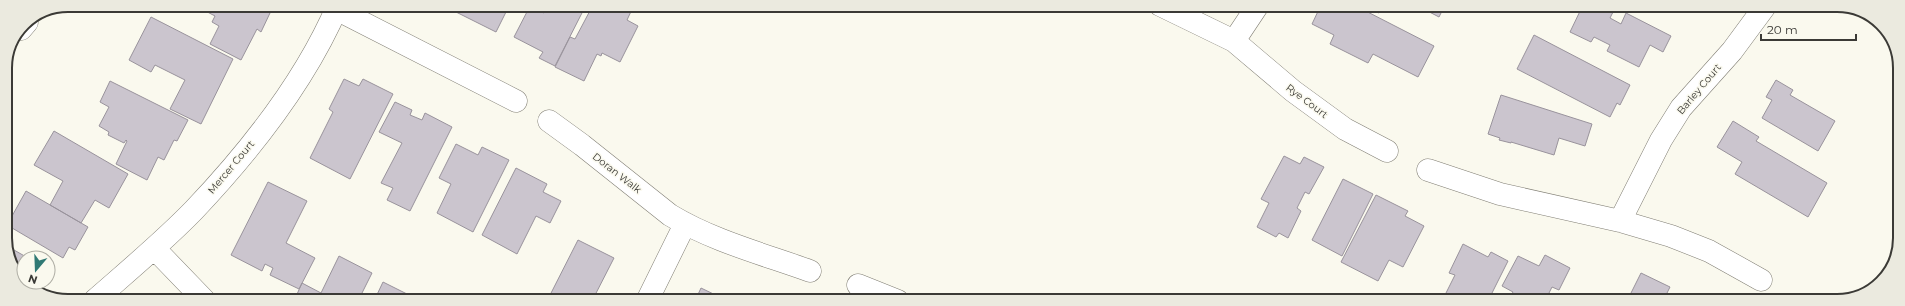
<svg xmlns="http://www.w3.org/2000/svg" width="1905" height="306" viewBox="0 0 1905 306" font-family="Montserrat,sans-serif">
<rect width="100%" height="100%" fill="#faf9ee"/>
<path fill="#cbc5ce" stroke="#99939c" d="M 194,5 L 269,5 L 265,11 L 270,13 L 261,32 L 257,29 L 241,60 L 210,44 L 219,26 L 212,22 L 215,16 Z
M 460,5 L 518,5 L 515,10 L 509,6 L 496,32 L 456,12 Z
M 548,5 L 586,5 L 555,66 L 539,58 L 543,52 L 514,37 L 530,6 L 544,13 Z
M 593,5 L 634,5 L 627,20 L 638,26 L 620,62 L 602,53 L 601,56 L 597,54 L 584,81 L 555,67 L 570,37 L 575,39 Z
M 1321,5 L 1354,5 L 1434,46 L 1418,77 L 1373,54 L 1368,63 L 1330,44 L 1334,35 L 1312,24 Z
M 1364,5 L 1383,5 L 1379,13 Z
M 1416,5 L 1445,5 L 1439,17 Z
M 1583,5 L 1611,5 L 1615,8 L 1610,18 L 1621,24 L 1626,13 L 1671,36 L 1663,52 L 1650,45 L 1639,67 L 1607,51 L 1610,45 L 1594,37 L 1591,42 L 1570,32 Z
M 151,17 L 233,59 L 201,124 L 170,109 L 185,80 L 155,65 L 151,72 L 129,60 Z
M 1534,35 L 1630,85 L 1620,105 L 1617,103 L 1610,117 L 1517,69 Z
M 344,79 L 359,86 L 363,79 L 393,94 L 350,179 L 310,158 L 333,112 L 329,109 Z
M 1776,80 L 1793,90 L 1790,95 L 1835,121 L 1818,151 L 1762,118 L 1772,100 L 1766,97 Z
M 110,81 L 188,120 L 177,141 L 174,140 L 164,160 L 158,157 L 147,180 L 116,164 L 127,141 L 126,140 L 124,143 L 108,135 L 109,132 L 99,126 L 109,107 L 100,102 Z
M 1501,95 L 1592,124 L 1585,146 L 1559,138 L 1554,155 L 1511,142 L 1511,143 L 1499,140 L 1500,138 L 1488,134 Z
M 395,102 L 412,110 L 410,115 L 422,120 L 425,113 L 452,127 L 410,211 L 387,200 L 393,188 L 381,183 L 402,143 L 379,132 Z
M 1733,121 L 1759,137 L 1756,141 L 1827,183 L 1808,217 L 1735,174 L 1742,162 L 1717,147 Z
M 54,131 L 128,174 L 109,208 L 95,200 L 81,223 L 50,205 L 63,181 L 34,165 Z
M 456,144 L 478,155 L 482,147 L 509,160 L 473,232 L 437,213 L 451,184 L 439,178 Z
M 1284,156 L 1300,164 L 1304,157 L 1324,167 L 1309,194 L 1305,192 L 1297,208 L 1301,211 L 1288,238 L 1279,233 L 1276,237 L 1257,227 L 1269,203 L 1261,199 Z
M 516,168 L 547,184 L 543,192 L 561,201 L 550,223 L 536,216 L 517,254 L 482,235 Z
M 1343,179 L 1373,194 L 1342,256 L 1312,240 Z
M 268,182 L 307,201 L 286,243 L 315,258 L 299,289 L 270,275 L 273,268 L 265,264 L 262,271 L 231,255 Z
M 26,191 L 88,227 L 75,250 L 69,247 L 63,258 L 7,225 Z
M 1376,195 L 1408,211 L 1405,216 L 1424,226 L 1403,267 L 1389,260 L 1378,281 L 1341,262 Z
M 578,240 L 614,258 L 592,301 L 547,301 Z
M 1463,244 L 1488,257 L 1491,252 L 1508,261 L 1488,301 L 1442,301 L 1455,275 L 1449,273 Z
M 7,246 L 28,258 L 24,258 L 23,279 L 7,254 Z
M 1545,255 L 1570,268 L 1559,290 L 1552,287 L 1545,301 L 1508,301 L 1513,292 L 1502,286 L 1518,256 L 1539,266 Z
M 339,256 L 372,273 L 358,301 L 294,301 L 302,283 L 321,293 Z
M 1641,273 L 1670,287 L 1663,301 L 1627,301 Z
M 383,282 L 421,301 L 374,301 Z
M 701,288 L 728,301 L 695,301 Z"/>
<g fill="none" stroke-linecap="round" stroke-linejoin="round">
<g stroke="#807e74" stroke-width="23">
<path id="street" d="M 1160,5 L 1234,41 L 1293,91 L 1345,129 L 1387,151
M 336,9 L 516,101
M 1234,41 L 1258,5
M 549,121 L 582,145 L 670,215 C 713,241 763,254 810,271
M 1428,170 L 1500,194 L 1620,221 L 1671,236 L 1709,251 L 1761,280
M 1620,221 L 1661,140 L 1681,108 L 1732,51 L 1766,5
M 154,248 L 205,301
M 858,285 L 898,301
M 95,300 C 128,271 163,242 194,210 C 249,152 306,80 338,5
M 647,301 L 685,224"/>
</g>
<g stroke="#807e74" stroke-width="23">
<path id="secondary" d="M 21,29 L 27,22"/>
</g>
<use href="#street" stroke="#fff" stroke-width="22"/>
<use href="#secondary" stroke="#fff" stroke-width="22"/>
</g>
<g text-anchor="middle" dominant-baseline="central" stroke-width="3" stroke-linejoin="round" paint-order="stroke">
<g font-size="10" fill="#3b3a36" stroke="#faf9ee">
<text transform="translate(1699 89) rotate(-50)">Barley Court</text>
<text transform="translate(1307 101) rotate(37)">Rye Court</text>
<text transform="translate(231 167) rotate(-50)">Mercer Court</text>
<text transform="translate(617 173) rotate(38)">Doran Walk</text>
</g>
</g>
<path d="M0 0H1905V306H0ZM68 12H1837A56 56 0 0 1 1893 68V238A56 56 0 0 1 1837 294H68A56 56 0 0 1 12 238V68A56 56 0 0 1 68 12Z" fill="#ebeadf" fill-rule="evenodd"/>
<path fill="none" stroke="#3b3a36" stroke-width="2" d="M68 12H1837A56 56 0 0 1 1893 68V238A56 56 0 0 1 1837 294H68A56 56 0 0 1 12 238V68A56 56 0 0 1 68 12Z"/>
<g transform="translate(36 270) rotate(199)"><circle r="19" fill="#faf9ee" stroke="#aeada4"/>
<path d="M0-3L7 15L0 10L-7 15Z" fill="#307974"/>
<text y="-6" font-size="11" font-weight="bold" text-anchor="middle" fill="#3b3a36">N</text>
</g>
<path d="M1761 34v6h95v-6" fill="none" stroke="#3b3a36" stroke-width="2"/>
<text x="1767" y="34" font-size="12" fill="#3b3a36" stroke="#faf9ee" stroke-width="3" paint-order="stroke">20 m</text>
</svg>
